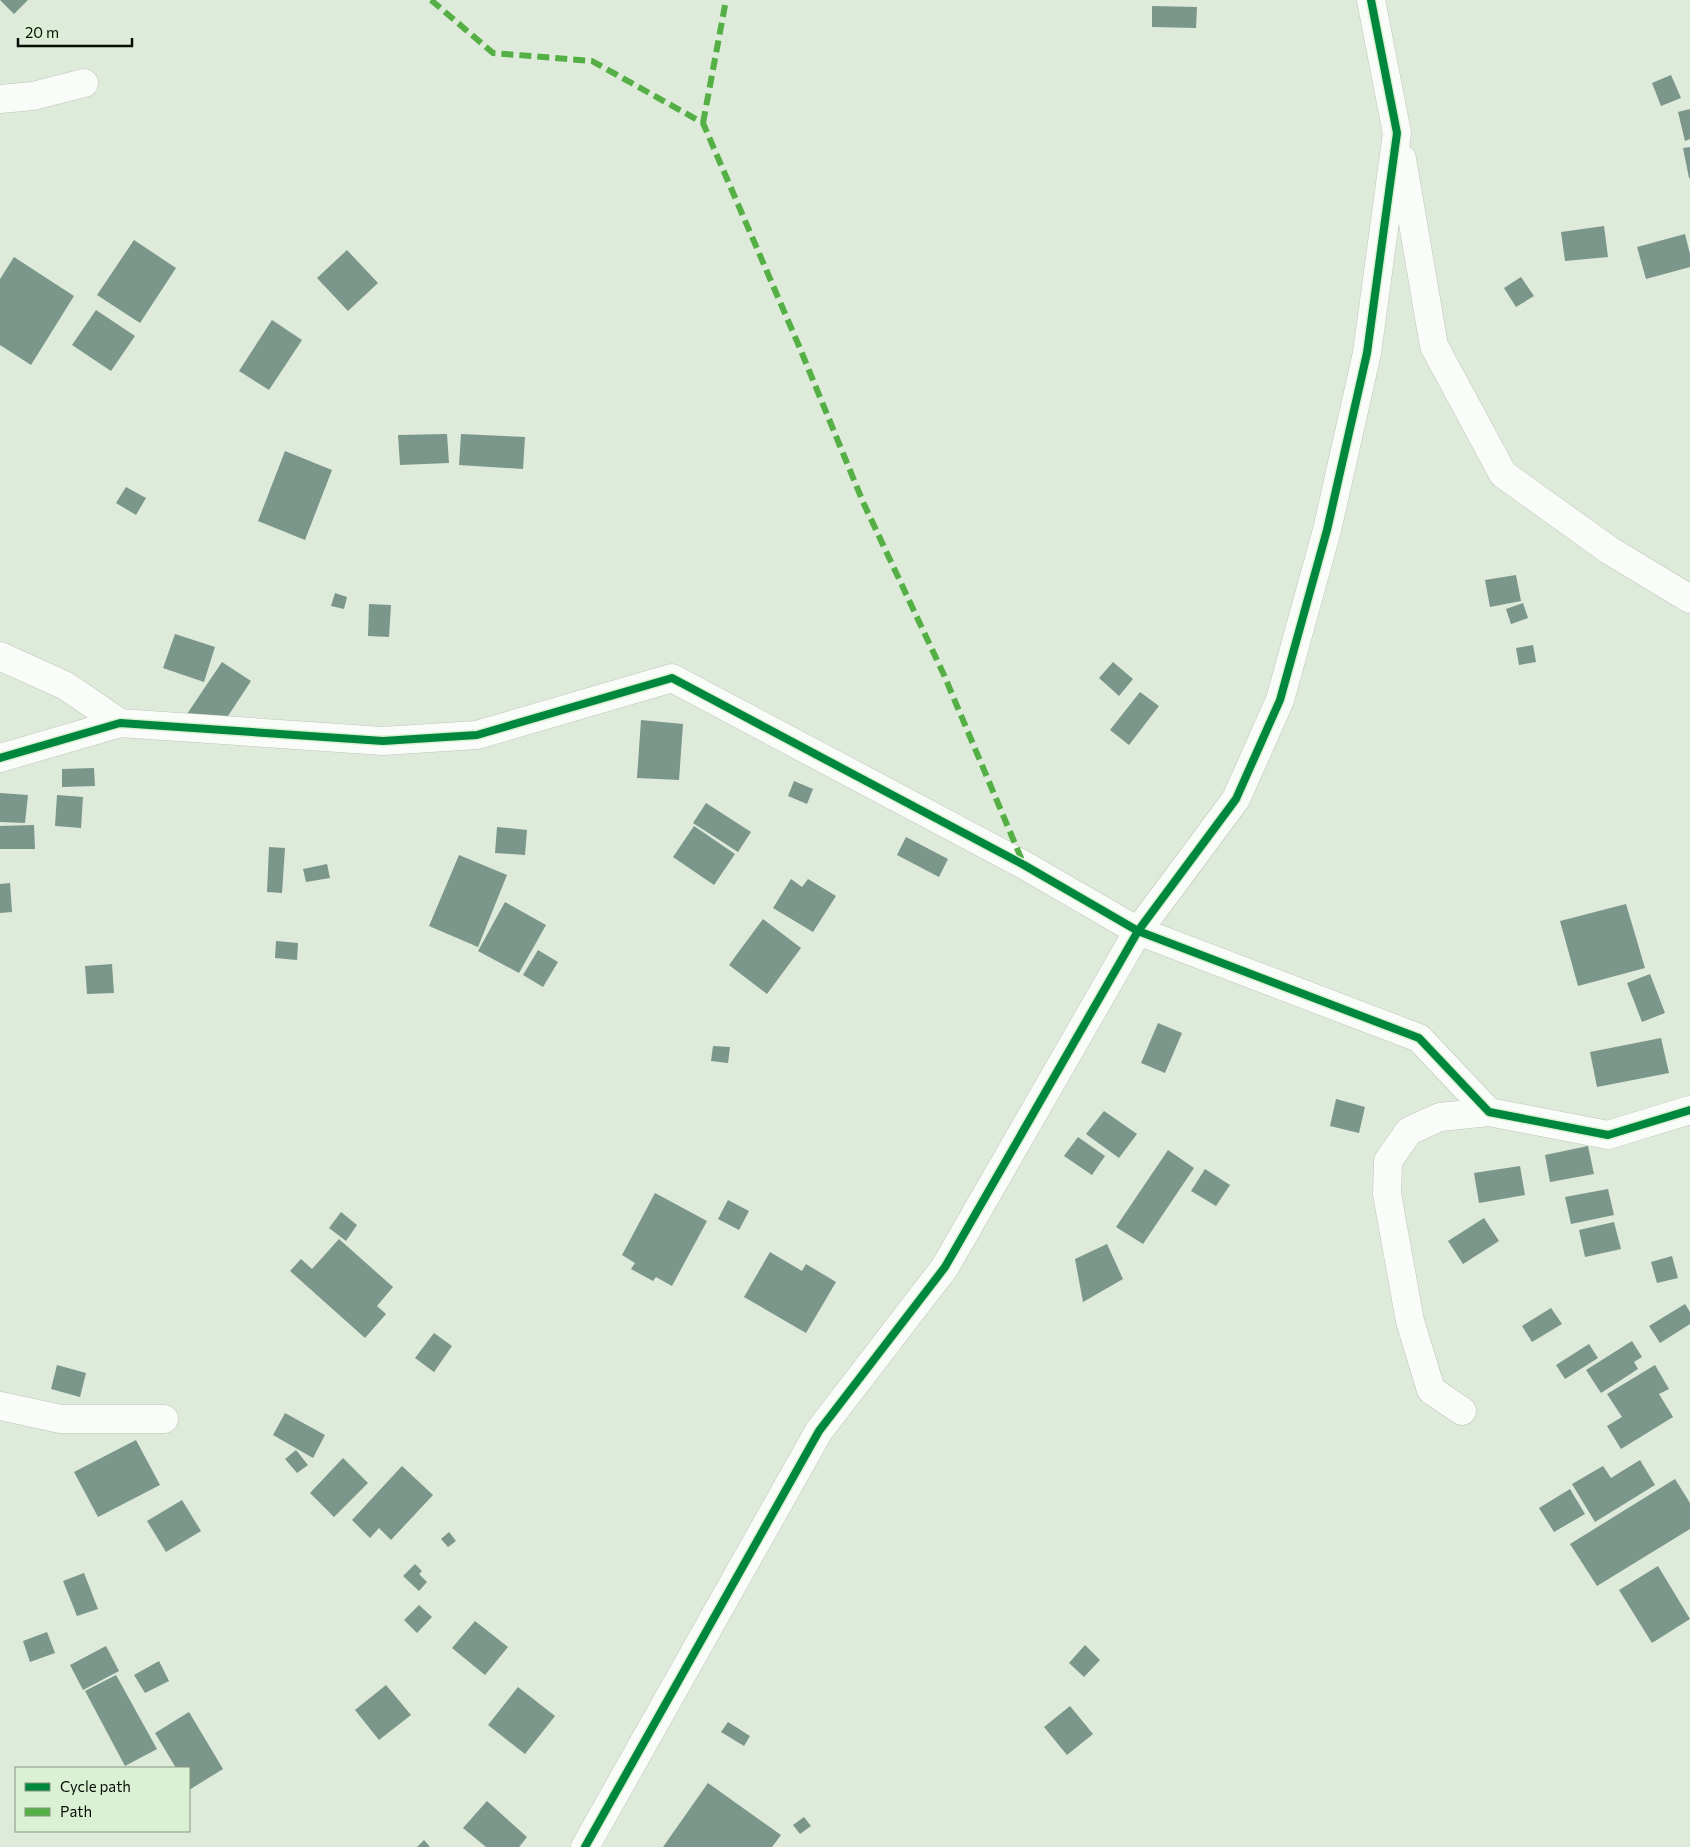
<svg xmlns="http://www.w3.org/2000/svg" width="1690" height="1847" viewBox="0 0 1690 1847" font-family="Commissioner,sans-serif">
<rect width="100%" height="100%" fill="#deeada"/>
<path fill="#7b968a" d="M 0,0 L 28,0 L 14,14 Z
M 1152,6 L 1197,7 L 1196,28 L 1152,27 Z
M 1671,75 L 1681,98 L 1661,106 L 1652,83 Z
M 1690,109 L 1690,139 L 1685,141 L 1678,112 Z
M 1690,147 L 1690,178 L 1689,178 L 1683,148 Z
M 1604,226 L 1608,257 L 1565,261 L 1561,232 Z
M 1685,234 L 1690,254 L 1690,267 L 1646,279 L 1637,247 Z
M 134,240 L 176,268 L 140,323 L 97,295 Z
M 347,250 L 378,283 L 348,311 L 317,278 Z
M 14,257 L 74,296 L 31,365 L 0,345 L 0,279 Z
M 1521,277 L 1534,296 L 1516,307 L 1504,288 Z
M 96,310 L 135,336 L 111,371 L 72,345 Z
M 272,320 L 302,340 L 269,390 L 239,371 Z
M 447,434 L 449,463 L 400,465 L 398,435 Z
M 461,434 L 525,437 L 523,469 L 459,465 Z
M 285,451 L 332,470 L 305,540 L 258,521 Z
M 126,487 L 146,498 L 136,515 L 116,503 Z
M 1516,575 L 1521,601 L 1490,607 L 1485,580 Z
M 335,593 L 347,597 L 344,609 L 331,606 Z
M 1523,603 L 1528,618 L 1511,624 L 1506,609 Z
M 369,604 L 391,605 L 389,637 L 368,636 Z
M 175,634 L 215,647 L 204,682 L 163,668 Z
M 1533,645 L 1536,662 L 1519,665 L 1516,648 Z
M 222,662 L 251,681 L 226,719 L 202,723 L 187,714 Z
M 1113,662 L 1133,679 L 1119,696 L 1099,678 Z
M 1140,692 L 1159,706 L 1129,745 L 1110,730 Z
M 641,720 L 683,724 L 679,780 L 637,778 Z
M 94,768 L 95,786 L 62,787 L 62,769 Z
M 794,781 L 813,789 L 807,804 L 788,796 Z
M 0,793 L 28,795 L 25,823 L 0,822 Z
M 57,795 L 83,797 L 81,828 L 55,826 Z
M 706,803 L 751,832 L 738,852 L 693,823 Z
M 34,825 L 35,849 L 0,849 L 0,826 Z
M 694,826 L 735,854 L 714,885 L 673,857 Z
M 497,827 L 527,830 L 525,855 L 495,853 Z
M 906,837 L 948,859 L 939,877 L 897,855 Z
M 269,847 L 285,848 L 282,893 L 267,892 Z
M 459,855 L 507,875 L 478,947 L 429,926 Z
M 327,864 L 330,878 L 306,882 L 303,869 Z
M 791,879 L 802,887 L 808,879 L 836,896 L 813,932 L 773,908 Z
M 10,883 L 12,912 L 0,913 L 0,884 Z
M 505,902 L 546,925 L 519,973 L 478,951 Z
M 1626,904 L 1645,968 L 1578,986 L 1560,921 Z
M 763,919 L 801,948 L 767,994 L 729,965 Z
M 276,941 L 298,943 L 297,960 L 275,958 Z
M 538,950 L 558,962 L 543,987 L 523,975 Z
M 112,964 L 114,993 L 87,994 L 85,966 Z
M 1650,974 L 1665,1013 L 1642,1022 L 1627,983 Z
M 1158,1023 L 1182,1033 L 1165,1073 L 1141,1063 Z
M 1661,1038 L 1669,1073 L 1597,1087 L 1590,1052 Z
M 713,1046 L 730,1047 L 728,1063 L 711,1061 Z
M 1336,1099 L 1365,1107 L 1359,1133 L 1330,1126 Z
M 1104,1111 L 1137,1134 L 1119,1158 L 1086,1134 Z
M 1078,1137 L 1105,1156 L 1092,1175 L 1064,1156 Z
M 1588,1146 L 1594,1174 L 1550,1182 L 1545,1155 Z
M 1168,1150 L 1194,1168 L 1143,1244 L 1116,1227 Z
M 1520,1166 L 1525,1195 L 1479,1203 L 1474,1173 Z
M 1205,1169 L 1230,1185 L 1216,1206 L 1191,1191 Z
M 1608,1189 L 1614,1215 L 1571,1224 L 1565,1197 Z
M 655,1193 L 707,1221 L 672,1286 L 656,1277 L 653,1281 L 631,1269 L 635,1263 L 622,1255 Z
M 728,1200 L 749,1211 L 739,1230 L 718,1219 Z
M 341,1212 L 357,1225 L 346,1241 L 329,1228 Z
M 1484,1218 L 1499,1241 L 1463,1264 L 1448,1241 Z
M 1614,1222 L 1621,1249 L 1585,1257 L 1579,1230 Z
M 339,1239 L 393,1287 L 377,1306 L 386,1314 L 365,1338 L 290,1271 L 301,1259 L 312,1269 Z
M 1107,1244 L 1123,1279 L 1083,1302 L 1075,1259 Z
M 770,1252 L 802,1271 L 806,1264 L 836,1282 L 806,1333 L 744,1297 Z
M 1672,1256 L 1678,1278 L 1657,1283 L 1651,1262 Z
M 1685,1304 L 1690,1312 L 1690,1324 L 1660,1343 L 1649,1326 Z
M 1551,1308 L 1562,1324 L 1532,1342 L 1522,1326 Z
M 434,1333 L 452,1346 L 434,1372 L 415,1358 Z
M 1632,1341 L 1642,1357 L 1634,1362 L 1638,1369 L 1601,1393 L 1586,1370 Z
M 1589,1344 L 1598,1358 L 1565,1379 L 1556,1365 Z
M 57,1365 L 86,1373 L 80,1397 L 51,1389 Z
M 1655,1365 L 1669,1389 L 1659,1394 L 1673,1417 L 1621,1449 L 1607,1426 L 1622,1417 L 1607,1394 Z
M 285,1413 L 325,1435 L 313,1458 L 273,1435 Z
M 136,1440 L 160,1485 L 98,1517 L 74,1472 Z
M 296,1450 L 308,1465 L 297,1473 L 285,1459 Z
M 343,1458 L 368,1483 L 334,1517 L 310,1493 Z
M 1640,1460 L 1655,1485 L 1595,1522 L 1572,1484 L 1603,1466 L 1611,1478 Z
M 402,1466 L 433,1495 L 391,1540 L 379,1528 L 370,1538 L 352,1520 Z
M 1675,1479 L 1690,1503 L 1690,1529 L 1597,1586 L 1570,1544 Z
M 1570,1489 L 1585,1514 L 1554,1532 L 1539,1508 Z
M 182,1500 L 201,1531 L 166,1552 L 147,1521 Z
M 449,1532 L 456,1541 L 448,1547 L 441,1539 Z
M 415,1564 L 422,1571 L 419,1574 L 427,1582 L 419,1591 L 403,1576 Z
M 1658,1566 L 1690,1619 L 1652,1643 L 1619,1590 Z
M 84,1573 L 98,1609 L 77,1616 L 63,1581 Z
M 419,1605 L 432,1617 L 417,1633 L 404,1620 Z
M 475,1621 L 508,1647 L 485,1675 L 452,1648 Z
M 47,1632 L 55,1653 L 30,1662 L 23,1641 Z
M 1085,1645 L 1100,1660 L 1084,1677 L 1069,1663 Z
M 106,1646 L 119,1671 L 83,1690 L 70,1665 Z
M 159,1661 L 169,1681 L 145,1693 L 134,1675 Z
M 116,1675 L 157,1749 L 125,1766 L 85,1691 Z
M 386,1685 L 411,1715 L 379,1740 L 355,1710 Z
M 518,1687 L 555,1716 L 525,1754 L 488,1725 Z
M 1070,1706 L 1093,1734 L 1067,1755 L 1044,1727 Z
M 189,1712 L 223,1769 L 189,1790 L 189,1768 L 176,1768 L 155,1733 Z
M 728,1722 L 750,1736 L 744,1746 L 721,1732 Z
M 708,1783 L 781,1835 L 772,1847 L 663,1847 Z
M 487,1801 L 527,1837 L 519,1847 L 486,1847 L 463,1828 Z
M 804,1817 L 811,1826 L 800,1834 L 793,1825 Z
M 424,1840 L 430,1847 L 417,1847 Z"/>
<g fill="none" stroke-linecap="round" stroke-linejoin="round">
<g stroke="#bec7ba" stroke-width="29">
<path id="street" d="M 0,99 L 33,96 L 84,83
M 1402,159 L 1434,346 L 1503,474 L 1609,550 L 1690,599
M 0,656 L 66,686 L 120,723
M 0,758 L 120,723 L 383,741 L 477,735 L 672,678 L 1024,865 L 1138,931 L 1419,1038 L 1489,1112 L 1608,1135 L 1690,1110
M 0,1406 L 61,1419 L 164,1419
M 1462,1411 L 1431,1390 L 1410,1321 L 1387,1194 L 1388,1161 L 1409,1131 L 1440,1117 L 1489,1112
M 585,1847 L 819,1431 L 945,1267 L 1138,931 L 1236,799 L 1280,700 L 1327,530 L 1367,353 L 1397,133 L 1371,0"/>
</g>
<use href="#street" stroke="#fafcf9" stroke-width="28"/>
<path stroke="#54b044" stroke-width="6" stroke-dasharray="12 6" stroke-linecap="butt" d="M 431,0 L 493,53 L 592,61 L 703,123 L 799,346 L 863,502 L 944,675 L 1024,865
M 703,123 L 726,0"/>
<g stroke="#dbf1d3" stroke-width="11">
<path id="cycleway" d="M 0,758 L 120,723 L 383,741 L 477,735 L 672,678 L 1024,865 L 1138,931 L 1419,1038 L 1489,1112 L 1608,1135 L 1690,1110
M 585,1847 L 819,1431 L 945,1267 L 1138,931 L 1236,799 L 1280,700 L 1327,530 L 1367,353 L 1397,133 L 1371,0"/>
</g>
<use href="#cycleway" stroke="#00873e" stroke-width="8"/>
</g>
<rect x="15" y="1767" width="175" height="65" fill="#dbf1d3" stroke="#869681"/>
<rect x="25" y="1783" width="25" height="8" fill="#00873e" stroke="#869681"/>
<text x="60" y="1792" font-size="15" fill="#070d05">Cycle path</text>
<rect x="25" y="1808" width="25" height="8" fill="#54b044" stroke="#869681"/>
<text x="60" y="1817" font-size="15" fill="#070d05">Path</text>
<path d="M18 38v8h114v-8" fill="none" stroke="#070d05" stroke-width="2.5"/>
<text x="25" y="38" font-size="15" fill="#070d05" stroke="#dbf1d3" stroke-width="4" paint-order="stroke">20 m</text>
</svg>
